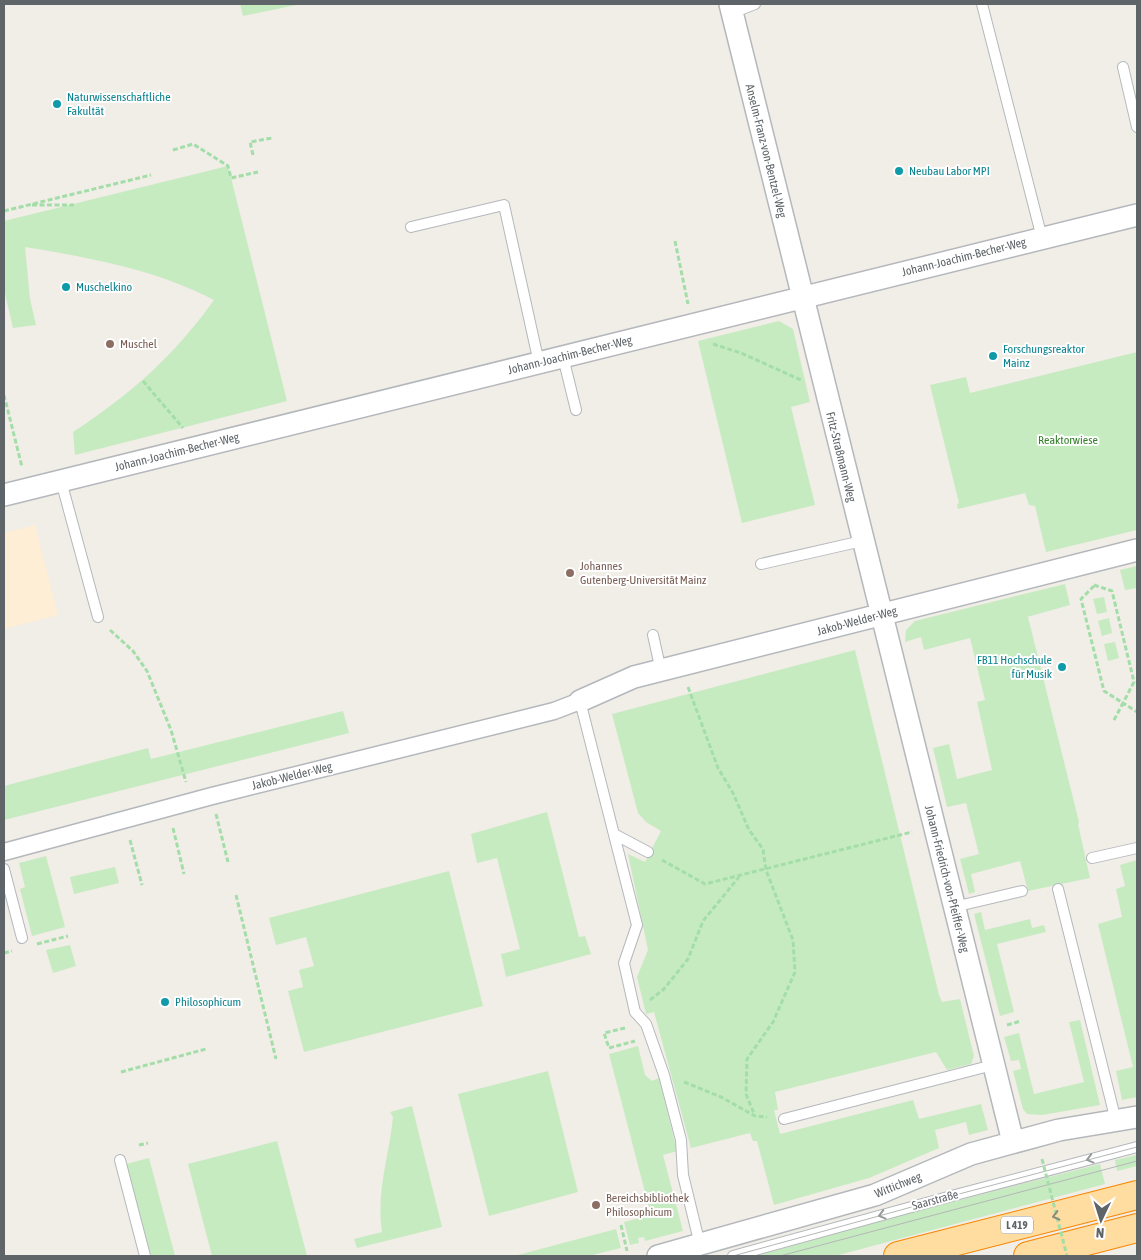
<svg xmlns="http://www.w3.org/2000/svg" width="1141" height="1260" viewBox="0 0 1141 1260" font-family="'Asap Condensed',sans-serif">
<rect width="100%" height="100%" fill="#f1ede7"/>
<path fill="#c7ebc1" d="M 240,4 L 301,4 L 243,16 Z
M 228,166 L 287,401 L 75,455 L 73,432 C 131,394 173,357 214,300 C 154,269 91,258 25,247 L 30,299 L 36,325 L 13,328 L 4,289 L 4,221 Z
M 779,321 L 793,329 L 810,402 L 791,407 L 815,505 L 742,523 L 698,341 Z
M 1137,352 L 1137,530 L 1046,552 L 1035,506 L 1029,505 L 1025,493 L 958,509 L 957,504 L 959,503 L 930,385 L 966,377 L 970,393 Z
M 1137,566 L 1137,588 L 1125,590 L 1120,570 Z
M 1065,584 L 1070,605 L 1027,617 L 1028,617 L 1079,822 L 1078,824 L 1090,878 L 1028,891 L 1020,861 L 971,874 L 975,892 L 969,894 L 960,859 L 979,854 L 966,803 L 947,807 L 933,748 L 949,744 L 957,779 L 992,770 L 977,702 L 985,700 L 970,638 L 924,650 L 921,637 L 905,642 L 906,630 L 915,621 Z
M 1104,597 L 1107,612 L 1097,614 L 1093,599 Z
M 1109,618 L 1112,633 L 1102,636 L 1098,621 Z
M 1115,642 L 1119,658 L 1108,661 L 1104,644 Z
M 855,650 L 939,995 L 942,1002 L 960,999 L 974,1056 L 971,1064 L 947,1070 L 936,1052 L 775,1092 L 778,1110 L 774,1110 L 780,1134 L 913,1100 L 919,1119 L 981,1104 L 988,1130 L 969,1135 L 966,1122 L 935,1130 L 939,1148 L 869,1178 L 774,1205 L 757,1141 L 753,1141 L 750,1133 L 691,1148 L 654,1012 L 646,1014 L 637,977 L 648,950 L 628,854 L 645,862 L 661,831 L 646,822 L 638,813 L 612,714 Z
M 343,711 L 349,733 L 4,820 L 4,786 L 148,748 L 151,759 Z
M 547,812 L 579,937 L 585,936 L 591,954 L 506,977 L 501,954 L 520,949 L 497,858 L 477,863 L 471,834 Z
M 46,856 L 65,927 L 32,936 L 20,889 L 25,887 L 19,863 Z
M 1137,860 L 1137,1097 L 1122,1100 L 1116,1071 L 1133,1067 L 1098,924 L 1122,917 L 1116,889 L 1125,886 L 1120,865 Z
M 115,867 L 119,883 L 74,894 L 70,877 Z
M 449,871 L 483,1006 L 304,1052 L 288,991 L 303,987 L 299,970 L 314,966 L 306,937 L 276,945 L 269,918 Z
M 981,912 L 985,930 L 1030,919 L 1032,928 L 1044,925 L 1046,932 L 997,944 L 1014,1012 L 1000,1016 L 974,914 Z
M 70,945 L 76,966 L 53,973 L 46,950 Z
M 1080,1020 L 1100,1105 L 1042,1115 L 1027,1114 L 1023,1109 L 1013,1071 L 1021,1069 L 1019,1060 L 1011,1061 L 1004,1037 L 1019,1033 L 1034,1094 L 1084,1082 L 1069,1022 Z
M 638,1046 L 645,1075 L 652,1081 L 659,1078 L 677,1151 L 663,1155 L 683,1231 L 645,1241 L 644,1237 L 638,1238 L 639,1243 L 630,1245 L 624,1222 L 651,1215 L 609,1054 Z
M 548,1071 L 578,1192 L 489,1216 L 458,1094 Z
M 412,1106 L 442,1227 L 357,1248 L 354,1239 L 382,1232 C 376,1190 389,1158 393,1117 L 390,1112 Z
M 277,1141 L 307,1256 L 212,1256 L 188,1164 Z
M 1137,1155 L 1137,1166 L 1117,1171 L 1115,1160 Z
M 149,1158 L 175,1256 L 151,1256 L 126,1164 Z
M 1100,1164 L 1105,1184 L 835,1256 L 755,1256 L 897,1216 Z
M 616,1229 L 621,1248 L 588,1256 L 514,1256 Z"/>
<path fill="#feeed5" d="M 35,525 L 58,615 L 4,629 L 4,533 Z"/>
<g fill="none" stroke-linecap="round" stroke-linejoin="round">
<g stroke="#b4b8bc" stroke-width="12">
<path id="service" d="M 982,4 L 1042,238
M 732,13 L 755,4
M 1123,67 L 1137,127
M 411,227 L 504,205 L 539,363
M 563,357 L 576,410
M 61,481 L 98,617
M 761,564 L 862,541
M 653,635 L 661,671
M 580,701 L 637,925 L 624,963 L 635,1012 L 646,1024 L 664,1075 L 681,1140 L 683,1175 L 700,1245
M 614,834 L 648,852
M 1092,858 L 1137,848
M 4,869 L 22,938
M 1058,889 L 1116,1121
M 954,907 L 1022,891
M 784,1119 L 993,1065
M 120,1160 L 145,1256
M 733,1256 L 959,1194 L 1137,1147"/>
</g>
<g stroke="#b4b8bc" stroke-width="19">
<path id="pedestrian" d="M 4,852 L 212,796 L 554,711 L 580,701"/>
</g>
<g stroke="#b4b8bc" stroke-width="24">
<path id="minor" d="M 730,4 L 1013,1142
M 4,495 L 1137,215
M 580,701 L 634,677 L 1137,550
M 658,1256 L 875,1195 L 971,1154 L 1059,1130 L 1137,1117"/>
</g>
<g stroke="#f88500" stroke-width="30">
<path id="trunk" d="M 898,1256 L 1137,1195
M 1028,1256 L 1137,1228"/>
</g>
<path stroke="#a3dea9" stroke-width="3" stroke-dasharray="5 2.5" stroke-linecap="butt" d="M 173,150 L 193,144 L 228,166 L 231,178 L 258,172
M 253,155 L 250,142 L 272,138
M 32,205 L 74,205
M 4,211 L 151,175
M 675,241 L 688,304
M 713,344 L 741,353 L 801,380
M 143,381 L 183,428
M 4,395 L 22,467
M 1094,585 L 1112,591 L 1134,682 L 1123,703 L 1137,712
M 1094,586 L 1081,599 L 1104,691 L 1123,703 L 1113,722
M 110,630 L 133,651 L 147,671 L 171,730 L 186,782
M 688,687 L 718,768 L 733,793 L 749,830 L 763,849 L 766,870 L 793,940 L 795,972 L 773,1022 L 747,1059 L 746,1094 L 755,1116
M 216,814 L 228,862
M 173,828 L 184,874
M 130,840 L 142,885
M 662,860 L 705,884 L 912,832
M 236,895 L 276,1059
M 37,944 L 68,936
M 4,953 L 12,951
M 650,1000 L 664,989 L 688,959 L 703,921 L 739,877
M 1007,1025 L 1021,1021
M 625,1028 L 604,1033 L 609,1048 L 635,1041
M 121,1072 L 206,1049
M 684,1082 L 721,1097 L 755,1116 L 767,1117
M 139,1145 L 148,1143
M 621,1225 L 627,1251"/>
<use href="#service" stroke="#fff" stroke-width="10"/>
<use href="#pedestrian" stroke="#fff" stroke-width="16"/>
<use href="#minor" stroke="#fff" stroke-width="21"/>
<use href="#trunk" stroke="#ffdc9f" stroke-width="28"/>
<path stroke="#b5b6b7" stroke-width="1" d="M 733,1256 L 959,1194 L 1137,1147
M 780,1256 L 1137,1161"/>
<path stroke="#a3dea9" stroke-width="3" stroke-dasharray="5 2.5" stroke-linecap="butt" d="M 1042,1159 L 1067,1256"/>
</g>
<defs><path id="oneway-chevron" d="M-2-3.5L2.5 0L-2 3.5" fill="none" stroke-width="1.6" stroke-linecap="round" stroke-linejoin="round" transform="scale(1.25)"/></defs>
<g stroke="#969a9d">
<use href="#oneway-chevron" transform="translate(1090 1159) rotate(165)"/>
<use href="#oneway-chevron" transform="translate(882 1215) rotate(165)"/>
</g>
<use stroke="#8e8878" href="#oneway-chevron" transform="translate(1056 1216) rotate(166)"/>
<g fill="#0f9aa8" stroke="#fff" stroke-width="2">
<circle cx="57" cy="104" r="5"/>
<circle cx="899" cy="171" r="5"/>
<circle cx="66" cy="287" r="5"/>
<circle cx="993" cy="356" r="5"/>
<circle cx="1062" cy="667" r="5"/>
<circle cx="165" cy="1002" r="5"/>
</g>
<g fill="#8d6e63" stroke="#fff" stroke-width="2">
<circle cx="110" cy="344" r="5"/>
<circle cx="570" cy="573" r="5"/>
<circle cx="596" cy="1205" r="5"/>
</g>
<g text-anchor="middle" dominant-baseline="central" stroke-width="4" stroke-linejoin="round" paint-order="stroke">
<rect fill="#fff" stroke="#8e9295" stroke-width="1" x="1001" y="1216.5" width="32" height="17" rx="4"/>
<g font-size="11" font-weight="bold" fill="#5e6468">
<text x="1017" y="1225">L 419</text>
</g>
<g font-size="12" fill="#0d838f" stroke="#fff" text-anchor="start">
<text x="67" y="97">Naturwissenschaftliche<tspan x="67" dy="14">Fakultät</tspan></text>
<text x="909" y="171">Neubau Labor MPI</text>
<text x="76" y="287">Muschelkino</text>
<text x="1003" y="349">Forschungsreaktor<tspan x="1003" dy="14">Mainz</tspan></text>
<text x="1052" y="660" text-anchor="end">FB11 Hochschule<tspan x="1052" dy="14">für Musik</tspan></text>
<text x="175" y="1002">Philosophicum</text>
</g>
<g font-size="12" fill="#5e6468" stroke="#fff">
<text transform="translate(766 151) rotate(76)">Anselm-Franz-von-Bentzel-Weg</text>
<text transform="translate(964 257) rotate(-14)">Johann-Joachim-Becher-Weg</text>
<text transform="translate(570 355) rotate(-14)">Johann-Joachim-Becher-Weg</text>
<text transform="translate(177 452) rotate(-14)">Johann-Joachim-Becher-Weg</text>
<text transform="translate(841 457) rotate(76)">Fritz-Straßmann-Weg</text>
<text transform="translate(857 621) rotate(-15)">Jakob-Welder-Weg</text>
<text transform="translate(292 776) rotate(-14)">Jakob-Welder-Weg</text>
<text transform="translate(947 879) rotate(76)">Johann-Friedrich-von-Pfeiffer-Weg</text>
<text transform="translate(898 1185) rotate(-22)">Wittichweg</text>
<text transform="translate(935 1200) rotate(-15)">Saarstraße</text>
</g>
<g font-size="12" fill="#785e54" stroke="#fff" text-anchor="start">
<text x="120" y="344">Muschel</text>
<text x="580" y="566">Johannes<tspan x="580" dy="14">Gutenberg-Universität Mainz</tspan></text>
<text x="606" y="1198">Bereichsbibliothek<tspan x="606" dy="14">Philosophicum</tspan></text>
</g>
<g font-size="12" fill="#35812b" stroke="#fff">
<text x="1068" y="440">Reaktorwiese</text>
</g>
</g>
<rect width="1141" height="1260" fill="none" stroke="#5e6468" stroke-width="10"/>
<g transform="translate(1101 1220) rotate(184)" stroke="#ffffff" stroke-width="4" paint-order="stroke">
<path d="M0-4L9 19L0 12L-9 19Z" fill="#5e6468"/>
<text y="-8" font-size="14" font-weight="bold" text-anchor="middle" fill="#5e6468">N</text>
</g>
</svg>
